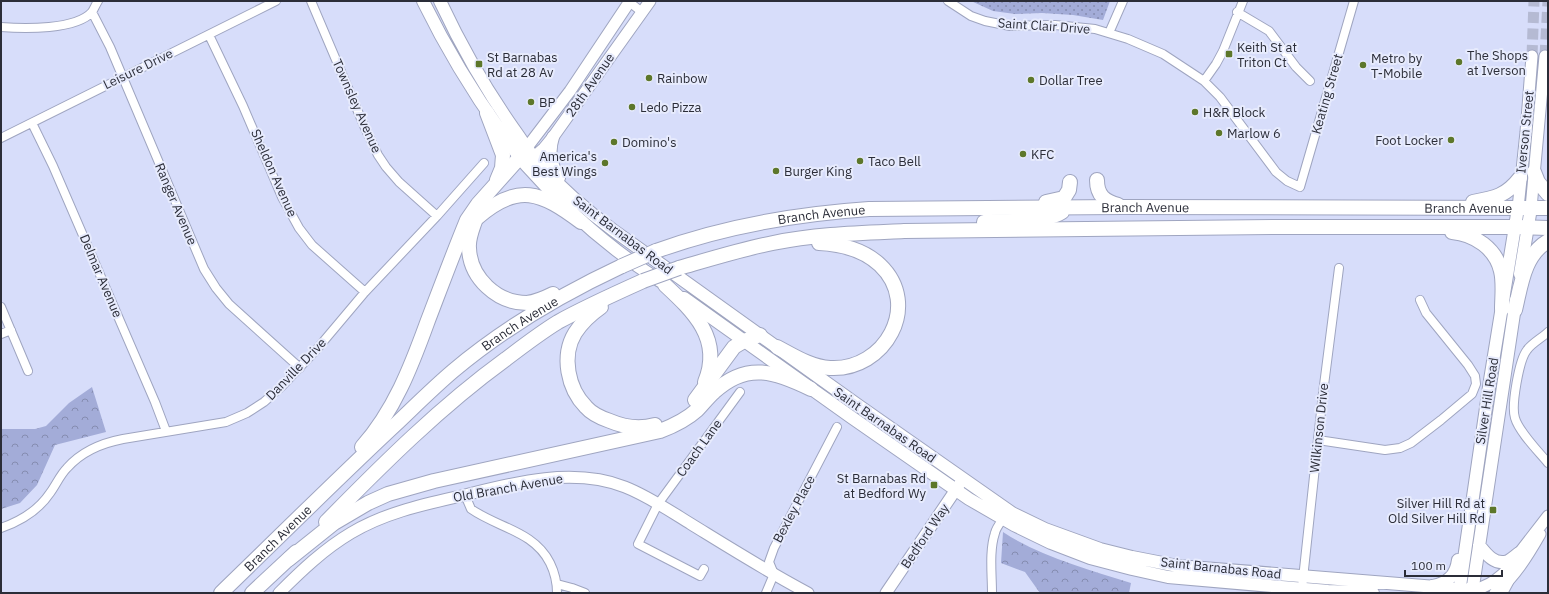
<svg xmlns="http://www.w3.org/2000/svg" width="1549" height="594" viewBox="0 0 1549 594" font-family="'IBM Plex Sans',sans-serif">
<defs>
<pattern id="grass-dots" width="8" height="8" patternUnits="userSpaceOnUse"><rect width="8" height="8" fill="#a3acd8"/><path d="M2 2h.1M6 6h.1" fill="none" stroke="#858cb0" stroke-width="1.8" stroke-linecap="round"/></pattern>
<pattern id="forest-crowns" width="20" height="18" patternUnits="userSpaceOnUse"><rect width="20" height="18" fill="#a3acd8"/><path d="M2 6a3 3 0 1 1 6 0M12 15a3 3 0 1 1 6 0" fill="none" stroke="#858cb0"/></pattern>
</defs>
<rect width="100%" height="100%" fill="#d7ddfa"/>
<path fill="url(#grass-dots)" d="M 971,1 L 1110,1 L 1103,20 L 1073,15 L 1042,13 L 1015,14 L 993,11 Z"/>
<path fill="url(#forest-crowns)" d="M 92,387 L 106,432 L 55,445 L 37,485 L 20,503 L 1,509 L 1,429 L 35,429 L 46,426 L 69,403 Z
M 1003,532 C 1041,557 1088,569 1131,583 L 1129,593 L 1040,593 L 1025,572 L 1001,563 Z"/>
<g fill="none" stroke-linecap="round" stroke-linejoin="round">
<path stroke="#b5bad3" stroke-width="11" stroke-dasharray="11 5.5" stroke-linecap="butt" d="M 1532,56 L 1534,1
M 1545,56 L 1548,1"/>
<g stroke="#9fa5c0" stroke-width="10">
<path id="street" d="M 311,1 L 365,128 L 378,155 L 386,167 L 399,182 L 437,216
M 628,1 L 642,12
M 948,1 L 971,16 L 985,21 L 1010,26 L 1055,25 L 1095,29 L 1128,39 L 1163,54 L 1204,81 L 1220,97 L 1276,172 L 1287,181 L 1300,187 L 1354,1
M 92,12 L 110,47 L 204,269 L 216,288 L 229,304 L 300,368
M 1237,12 L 1269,31 L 1296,67 L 1310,81
M 1,27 C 24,29 76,30 92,12 C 94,9 96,4 98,1
M 1109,33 L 1123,1
M 209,35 L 243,106 L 282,197 L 299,228 L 312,245 L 365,292
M 1204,81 L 1216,64 L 1223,51 L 1243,1
M 32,123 L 53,166 L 155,402 L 166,431
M 1,138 L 276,1
M 1,307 L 28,371
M 1548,332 C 1542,338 1532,343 1527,350 C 1519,360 1511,406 1515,418 C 1519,432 1539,452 1548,463
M 1,334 L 11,330
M 1318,440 L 1385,450 L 1400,448 L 1411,443 L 1441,420 L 1472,394 L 1476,384 L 1475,376 L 1468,365 L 1426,313 L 1420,300
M 465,495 L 471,509 C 498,528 534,531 550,563 C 555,573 557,582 557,593
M 1,528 C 21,521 38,511 50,493 C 56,485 60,475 67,468 C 82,451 102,443 123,439 L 226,422 L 247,413 L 264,402 L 282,386 L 317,349 L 365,292 L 437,216 L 484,163
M 704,569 L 700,576 L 638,544 L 658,504 L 740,392
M 557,584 L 572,588 L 585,593
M 1302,588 L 1323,393 L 1339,268
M 766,593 L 774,574 L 769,562 L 774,548 L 837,427
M 992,593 C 992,574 989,551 995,533 C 996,528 1000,523 1003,519"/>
</g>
<g stroke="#9fa5c0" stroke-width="13">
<path id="secondary" d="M 522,154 L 570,91 L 630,1
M 527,163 L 544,148 L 553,137 L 650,1
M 1518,208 L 1526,132 L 1532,56
M 1531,208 L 1545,56
M 1473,590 C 1486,587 1494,582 1504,573 L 1548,516
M 279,593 C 301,571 324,549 351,533 C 386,512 426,504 465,495 C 515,482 575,467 625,487 C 648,496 670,511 691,524 C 730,548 768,572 808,593
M 886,593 L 961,482
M 1495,593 C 1514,578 1528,555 1540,534"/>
</g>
<g stroke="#9fa5c0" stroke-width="14">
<path id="primary" d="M 423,1 C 446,48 472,91 502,133 C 510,144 517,155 526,165 C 565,209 610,249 660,281
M 440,1 C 461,46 485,88 513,128 C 521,139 529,152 538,163 C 561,188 586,210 613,230 L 859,406 L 1012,513 L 1045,529 L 1100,549 L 1132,557 L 1178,566 L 1473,590
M 553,137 C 548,153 551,164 559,178
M 1520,274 L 1531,208
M 684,298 L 851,417 L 969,499 L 1014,525 L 1051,543 L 1090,558 L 1132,569 L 1168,577 L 1328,591 L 1373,593
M 1479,545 C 1486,554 1495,566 1508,561 C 1512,559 1516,555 1519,553
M 1433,586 C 1448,583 1456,575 1458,560
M 1459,593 L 1490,380 L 1518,208
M 1472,593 L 1516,300
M 1501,593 L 1507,582"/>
</g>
<g stroke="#9fa5c0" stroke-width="16">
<g id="highway">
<path d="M 487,113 L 503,155 L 502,168 L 497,180"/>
<path d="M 1534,172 L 1538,182 L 1548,194"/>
<path d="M 1097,180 C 1097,196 1105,201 1118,205"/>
<path d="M 1046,202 L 1064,198 L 1069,190 L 1070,182"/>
<path d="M 1473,202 C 1495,198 1506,196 1520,178"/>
<path d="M 477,218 C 518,182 541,192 581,222"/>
<path d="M 475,221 C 472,230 468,239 469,248 C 470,278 497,303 527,303 C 536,302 545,298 553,294"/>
<path d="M 984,222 C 1002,221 1049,222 1062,212"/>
<path d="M 1452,232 C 1475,234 1496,249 1501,271 C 1504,283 1502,297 1502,309"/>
<path id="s1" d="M 656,251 C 725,226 796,214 869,209 L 1123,207 L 1548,208"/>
<path d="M 679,268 C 710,259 742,249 773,243 C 816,234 861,233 904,231 L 1276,227 L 1515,227 L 1548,228"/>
<path d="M 665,285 C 693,311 723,339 705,382"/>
<path d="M 601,307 C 591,314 582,322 575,333 C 561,356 568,389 586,407 C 592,414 601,418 610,421 C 624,427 640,429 655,425"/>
<path d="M 1515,310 C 1521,285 1524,255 1548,241"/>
<path d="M 777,347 C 794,356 811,367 830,368 C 885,371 922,305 880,265 C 864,250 840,244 819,243"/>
<path d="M 695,400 L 734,347 L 744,341 L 760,335"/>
<path d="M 362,447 C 394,411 411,367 427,323 C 440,289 453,254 467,220 L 478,204 L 520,157"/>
<path d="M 326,522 C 383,464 440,407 506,359 C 523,346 540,333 558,322 C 585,307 614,294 643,281"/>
<path d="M 289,559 L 334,523 L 368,503 L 388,494 L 434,481 L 660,431 C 673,426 686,420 697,410 C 703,404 708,397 714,392 C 747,361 776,372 811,389"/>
<path id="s2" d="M 221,593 C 279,537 336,480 395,425 C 414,407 433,388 453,371 C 503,329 562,294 622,266"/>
<path d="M 252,593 L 296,552"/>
</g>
</g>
<use href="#street" stroke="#fff" stroke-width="8"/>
<use href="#secondary" stroke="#fff" stroke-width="11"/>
<use href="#primary" stroke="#fff" stroke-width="12"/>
<use href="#highway" stroke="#fff" stroke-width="14"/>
<g stroke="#9fa5c0" stroke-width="16" stroke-linecap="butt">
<path id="highway-bridge" d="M 622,266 L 656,251
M 643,281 L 679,268"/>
</g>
<use href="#highway-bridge" stroke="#fff" stroke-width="14"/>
</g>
<g fill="#5d772a" stroke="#e7ebfd" stroke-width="1.5">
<rect x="1225" y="50" width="8" height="8" rx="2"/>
<circle cx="1459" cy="62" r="4"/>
<rect x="475" y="60" width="8" height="8" rx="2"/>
<circle cx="1363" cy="65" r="4"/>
<circle cx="649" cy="78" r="4"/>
<circle cx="1031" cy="80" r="4"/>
<circle cx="531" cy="102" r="4"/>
<circle cx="632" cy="107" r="4"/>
<circle cx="1195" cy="112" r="4"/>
<circle cx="1219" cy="133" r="4"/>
<circle cx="1451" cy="140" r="4"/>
<circle cx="614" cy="142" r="4"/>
<circle cx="1023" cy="154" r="4"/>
<circle cx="860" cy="161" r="4"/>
<circle cx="605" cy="163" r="4"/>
<circle cx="776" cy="171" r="4"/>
<rect x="930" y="481" width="8" height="8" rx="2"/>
<rect x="1489" y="506" width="8" height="8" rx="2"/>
</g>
<g text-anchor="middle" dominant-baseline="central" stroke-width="4" stroke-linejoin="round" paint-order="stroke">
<g font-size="13" fill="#2b2d38" stroke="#e7ebfd">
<text transform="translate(1044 26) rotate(4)">Saint Clair Drive</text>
<text transform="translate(138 69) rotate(-26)">Leisure Drive</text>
<text transform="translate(590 85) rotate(-55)">28th Avenue</text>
<text transform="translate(1327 94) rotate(-74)">Keating Street</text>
<text transform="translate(357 106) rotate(66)">Townsley Avenue</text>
<text transform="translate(1525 132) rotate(-84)">Iverson Street</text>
<text transform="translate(274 173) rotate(66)">Sheldon Avenue</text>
<text transform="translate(176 204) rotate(67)">Ranger Avenue</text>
<text stroke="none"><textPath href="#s1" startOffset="494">Branch Avenue</textPath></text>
<text stroke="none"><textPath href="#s1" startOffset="817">Branch Avenue</textPath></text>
<text stroke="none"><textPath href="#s1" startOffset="170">Branch Avenue</textPath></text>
<text transform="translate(623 235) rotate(37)">Saint Barnabas Road</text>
<text transform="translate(101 276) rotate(67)">Delmar Avenue</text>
<text stroke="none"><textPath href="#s2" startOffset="403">Branch Avenue</textPath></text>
<text transform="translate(296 369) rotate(-46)">Danville Drive</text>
<text transform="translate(1487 401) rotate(-81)">Silver Hill Road</text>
<text transform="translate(885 425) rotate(35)">Saint Barnabas Road</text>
<text transform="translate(1319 428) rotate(-84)">Wilkinson Drive</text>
<text transform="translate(699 448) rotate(-54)">Coach Lane</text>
<text transform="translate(508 488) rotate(-10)">Old Branch Avenue</text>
<text transform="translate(794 509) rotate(-62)">Bexley Place</text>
<text transform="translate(925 536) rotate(-56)">Bedford Way</text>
<text stroke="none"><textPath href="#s2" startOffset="79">Branch Avenue</textPath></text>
<text transform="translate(1221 568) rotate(6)">Saint Barnabas Road</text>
</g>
<g font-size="13" fill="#2b2d38" stroke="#e7ebfd" text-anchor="start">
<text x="1237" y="47">Keith St at<tspan x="1237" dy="15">Triton Ct</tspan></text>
<text x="1467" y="55">The Shops<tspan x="1467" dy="15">at Iverson</tspan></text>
<text x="487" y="57">St Barnabas<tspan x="487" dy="15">Rd at 28 Av</tspan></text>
<text x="1371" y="58">Metro by<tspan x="1371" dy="15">T-Mobile</tspan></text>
<text x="657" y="78">Rainbow</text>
<text x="1039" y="80">Dollar Tree</text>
<text x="539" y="102">BP</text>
<text x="640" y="107">Ledo Pizza</text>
<text x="1203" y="112">H&amp;R Block</text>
<text x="1227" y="133">Marlow 6</text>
<text x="1443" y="140" text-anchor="end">Foot Locker</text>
<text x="622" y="142">Domino's</text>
<text x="1031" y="154">KFC</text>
<text x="597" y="156" text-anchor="end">America's<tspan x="597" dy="15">Best Wings</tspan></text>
<text x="868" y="161">Taco Bell</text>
<text x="784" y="171">Burger King</text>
<text x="926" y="478" text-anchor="end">St Barnabas Rd<tspan x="926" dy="15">at Bedford Wy</tspan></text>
<text x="1485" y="503" text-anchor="end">Silver Hill Rd at<tspan x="1485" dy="15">Old Silver Hill Rd</tspan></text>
</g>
</g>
<rect width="1549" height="594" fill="none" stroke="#2b2d38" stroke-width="4"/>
<path d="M1405 570v6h97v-6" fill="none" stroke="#2b2d38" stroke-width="2"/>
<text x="1411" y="570" font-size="12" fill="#2b2d38" stroke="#e7ebfd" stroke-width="3" paint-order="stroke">100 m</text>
</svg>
